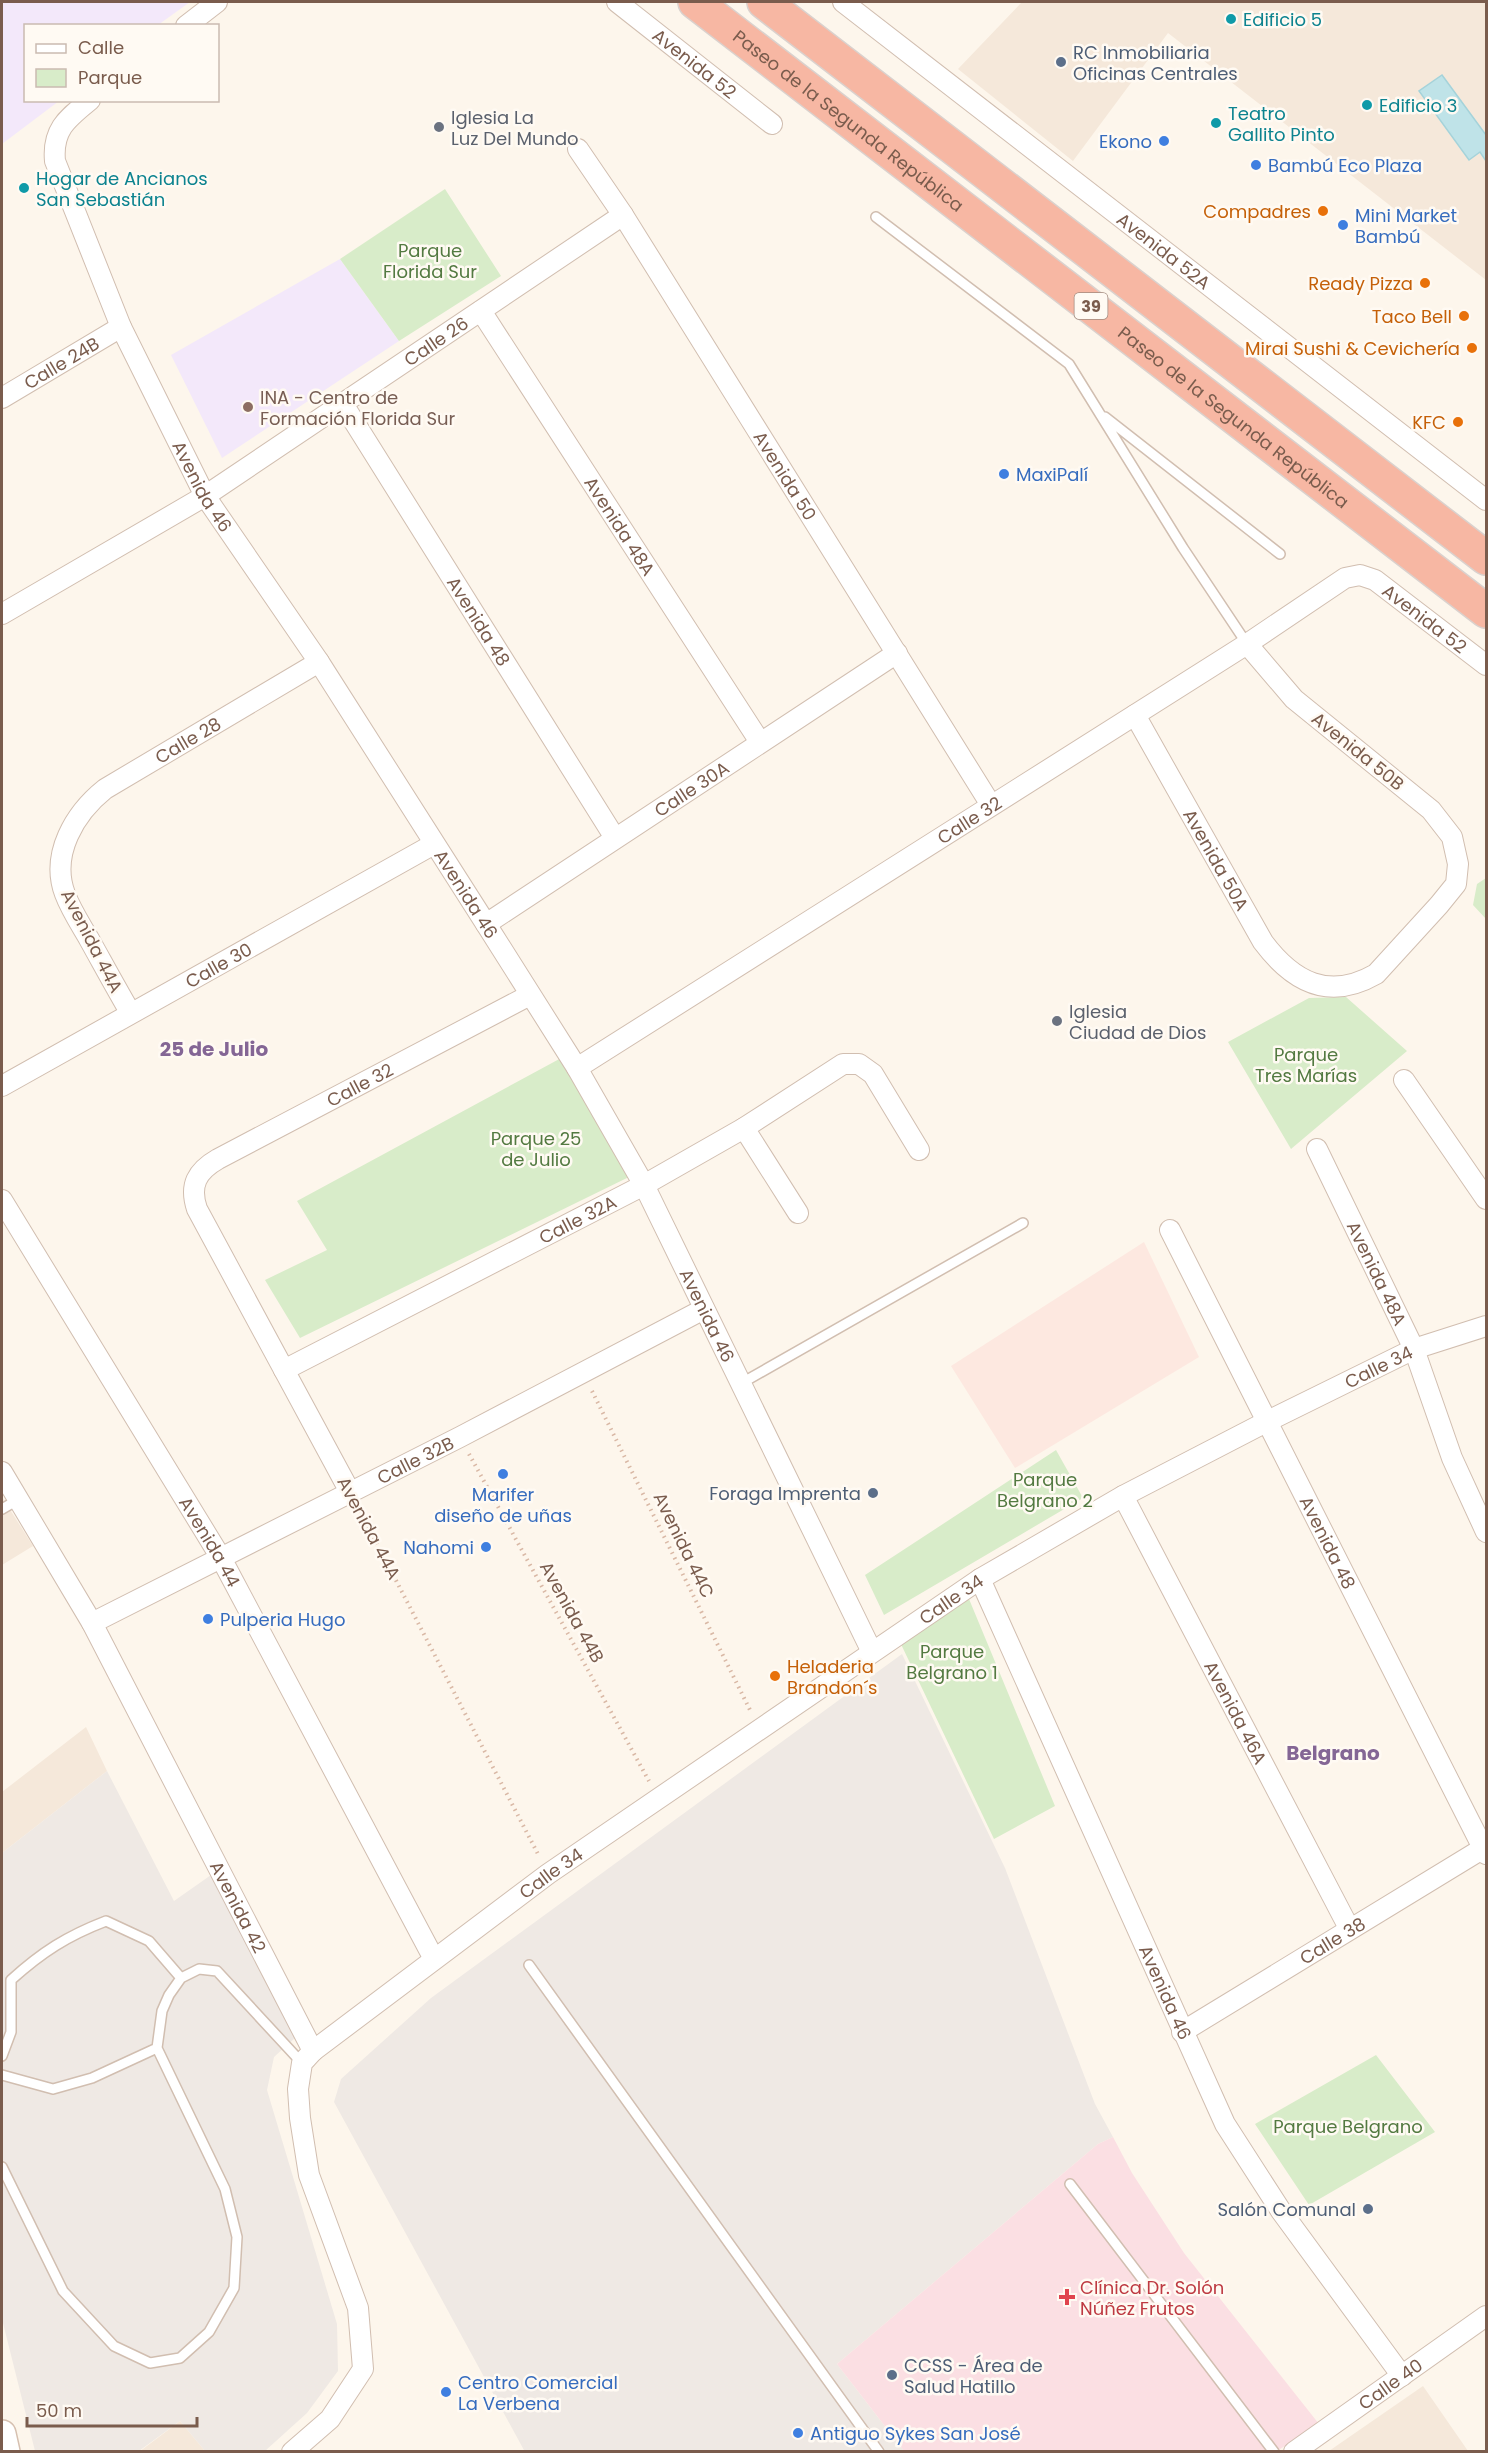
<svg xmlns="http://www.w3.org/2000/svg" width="1488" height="2453" viewBox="0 0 1488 2453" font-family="Poppins,sans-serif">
<rect width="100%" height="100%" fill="#fdf6ec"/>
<path fill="#f5e8da" d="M 1022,2 L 1486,2 L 1486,280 L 1168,33 L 1073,161 L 958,69 Z
M 2,1497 L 33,1546 L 2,1565 Z
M 86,1727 L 107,1771 L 2,1853 L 2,1792 Z
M 1423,2386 L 1468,2451 L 1329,2451 Z
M 180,2421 L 205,2451 L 139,2452 Z"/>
<path fill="#fde8e0" d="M 1144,1242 L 1199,1357 L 1015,1468 L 951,1366 Z"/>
<path fill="#efe9e4" d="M 902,1654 L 1005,1868 L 1095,2104 L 1113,2137 L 1098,2144 L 837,2364 L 904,2451 L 525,2452 L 334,2102 L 341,2079 L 431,1998 Z
M 107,1771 L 174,1901 L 211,1875 L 295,2038 L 274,2057 L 267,2090 L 337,2324 L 338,2371 L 307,2413 L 265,2451 L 205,2451 L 180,2421 L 139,2451 L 35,2451 L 2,2319 L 2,1853 Z"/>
<path fill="#f3e8fa" d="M 2,2 L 190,2 L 158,25 L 26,26 L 26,100 L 59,101 L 2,144 Z
M 340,259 L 399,341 L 222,458 L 171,355 Z"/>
<path fill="#fbdfe3" d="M 1113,2137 L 1132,2173 L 1184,2253 L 1319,2424 L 1277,2451 L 904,2451 L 837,2364 L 1098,2144 Z"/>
<path fill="#d8ecc9" d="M 445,189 L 501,276 L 399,341 L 340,259 Z
M 1486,878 L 1486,919 L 1473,905 L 1477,884 Z
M 1346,997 L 1407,1051 L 1291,1149 L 1228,1042 L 1309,998 Z
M 563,1057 L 631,1176 L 300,1338 L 265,1280 L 327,1250 L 297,1201 Z
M 1056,1450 L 1083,1498 L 884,1615 L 865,1575 Z
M 969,1599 L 1055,1806 L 994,1839 L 899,1640 Z
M 1376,2055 L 1435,2132 L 1309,2205 L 1255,2124 Z"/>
<path fill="#bfe3e8" stroke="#a5d3da" stroke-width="1.5" d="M 1442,75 L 1486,135 L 1486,161 L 1480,152 L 1469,160 L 1419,91 Z"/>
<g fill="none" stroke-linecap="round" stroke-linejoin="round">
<g stroke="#d1beb0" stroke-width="12">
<path id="lane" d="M 876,217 L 1069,364 L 1183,548 L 1247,644
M 1105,417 L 1280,554
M 740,1384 L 1023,1223
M 2,1509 L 19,1499
M 529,1965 L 879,2452
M 2,2056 L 11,2032 L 11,1980 C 42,1952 67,1936 106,1921 L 149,1941 L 181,1978
M 2,2075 L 53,2089 L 92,2078 L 157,2048
M 2,2167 L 63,2291 L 114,2346 L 150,2363 L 180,2358 L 209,2332 L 234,2288 L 237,2237 L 225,2189 L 157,2048 L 162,2011 L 169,1995 L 181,1978 L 199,1969 L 217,1971 L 302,2063
M 1070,2184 L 1274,2452"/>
</g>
<g stroke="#d1beb0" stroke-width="22">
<g id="street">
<path id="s1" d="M 617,2 L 772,124"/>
<path id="s2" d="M 843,2 L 1486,500"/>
<path d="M 186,26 L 217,2"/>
<path id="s3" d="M 90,100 C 68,118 52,129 55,161 L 121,327 L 205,496 L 319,662 L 486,924 L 577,1068 L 644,1185 L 872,1652"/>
<path id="s4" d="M 578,149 L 623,215 L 991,805"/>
<path id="s5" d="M 481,311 L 760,742"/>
<path id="s6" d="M 2,398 L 121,327"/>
<path id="s7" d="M 343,404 L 615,838"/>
<path id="s8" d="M 2,614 L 205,496 L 623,215"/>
<path id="s9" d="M 1135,715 L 1263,942 C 1293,982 1329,1001 1376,974 L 1439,905 L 1456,884 L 1458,864 L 1452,837 L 1431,810 L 1294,699 L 1247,644"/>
<path id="s10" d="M 486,924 L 897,653"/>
<path id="s11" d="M 130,1012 C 116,988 103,964 89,939 C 81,925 71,910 65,894 C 50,854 75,813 105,789 L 319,662"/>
<path id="s12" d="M 577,1068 L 1247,644 L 1345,578 L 1360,575 L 1375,580 L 1486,665"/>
<path d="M 1404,1080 L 1486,1199"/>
<path id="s13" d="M 2,1086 L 434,844"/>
<path d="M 744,1128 L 798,1213"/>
<path id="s14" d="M 1317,1149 L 1414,1349 L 1452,1458 L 1486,1532"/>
<path id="s15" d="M 2,1200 L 221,1558 L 434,1959"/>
<path id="s16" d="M 1170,1230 L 1486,1854"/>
<path id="s17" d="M 284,1370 L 644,1185 L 744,1128 L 843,1064 L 859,1064 L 873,1074 L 919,1150"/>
<path id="s18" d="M 2,1472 L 92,1623 L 313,2051 L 302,2063 L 298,2089 L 300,2118 L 309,2175 L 358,2308 L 363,2369 L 330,2419 L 292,2452"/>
<path id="s19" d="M 350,1492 L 197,1209 C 189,1185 197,1171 218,1159 L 530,995"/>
<path id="s20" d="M 1123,1496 L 1349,1928"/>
<path id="s21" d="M 980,1579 L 1225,2124 L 1281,2211 L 1402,2376"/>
<path id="s22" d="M 92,1623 L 460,1437 L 704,1309"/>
<path id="s23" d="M 1182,2032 L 1482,1849"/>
<path id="s24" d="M 313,2051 L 548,1874 L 980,1579 L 1123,1496 L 1268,1421 L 1414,1349 L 1486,1326"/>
<path id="s25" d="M 1294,2452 L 1486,2316"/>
</g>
</g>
<g stroke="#d6c0b0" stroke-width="30">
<path id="secondary" d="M 2,2434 L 6,2452"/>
</g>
<g stroke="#dad1cd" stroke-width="36">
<g id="highway">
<path id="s26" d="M 695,2 L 1486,611"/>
<path d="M 764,2 L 1486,558"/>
</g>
</g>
<path stroke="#d9b8a5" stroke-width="4" stroke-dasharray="1.5 4.5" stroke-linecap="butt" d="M 592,1391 L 751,1712
M 469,1454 L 649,1781
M 360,1511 L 539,1856"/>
<use href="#lane" stroke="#fff" stroke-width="9"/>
<use href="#street" stroke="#fff" stroke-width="20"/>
<use href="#secondary" stroke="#fff" stroke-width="27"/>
<use href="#highway" stroke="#f7b7a3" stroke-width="33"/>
</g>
<g fill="#0f9aa8" stroke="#fffaf3" stroke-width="2">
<circle cx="1231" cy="19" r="6"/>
<circle cx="1367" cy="105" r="6"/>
<circle cx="1216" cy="123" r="6"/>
<circle cx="24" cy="188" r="6"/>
</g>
<g fill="#5c6f8a" stroke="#fffaf3" stroke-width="2">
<circle cx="1061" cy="62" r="6"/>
<circle cx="873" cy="1493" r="6"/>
<circle cx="1368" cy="2209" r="6"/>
<circle cx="892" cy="2375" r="6"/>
</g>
<g fill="#6b7280" stroke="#fffaf3" stroke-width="2">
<circle cx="439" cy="127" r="6"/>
<circle cx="1057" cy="1021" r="6"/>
</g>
<g fill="#3f7fe0" stroke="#fffaf3" stroke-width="2">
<circle cx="1164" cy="141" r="6"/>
<circle cx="1256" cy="165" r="6"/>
<circle cx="1343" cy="225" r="6"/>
<circle cx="1004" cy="474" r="6"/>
<circle cx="503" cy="1474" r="6"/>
<circle cx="486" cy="1547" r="6"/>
<circle cx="208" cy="1619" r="6"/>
<circle cx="446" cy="2392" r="6"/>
<circle cx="798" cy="2433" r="6"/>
</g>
<g fill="#e8710a" stroke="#fffaf3" stroke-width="2">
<circle cx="1323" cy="211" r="6"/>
<circle cx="1425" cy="283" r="6"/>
<circle cx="1464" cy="316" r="6"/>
<circle cx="1472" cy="348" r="6"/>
<circle cx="1458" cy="422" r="6"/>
<circle cx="775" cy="1676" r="6"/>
</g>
<circle fill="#8d6e63" stroke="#fffaf3" stroke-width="2" cx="248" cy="407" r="6"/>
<path fill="#e0444e" stroke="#fffaf3" stroke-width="2" d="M1064 2288h6v6h6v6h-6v6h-6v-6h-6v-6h6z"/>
<g text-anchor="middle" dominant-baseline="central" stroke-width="5" stroke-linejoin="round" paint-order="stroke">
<rect fill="#fffaf3" stroke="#a28b7f" stroke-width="1.5" x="1074.5" y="293" width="33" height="26" rx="4.5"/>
<g font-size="16" font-weight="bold" fill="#7a5c4d">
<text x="1091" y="306">39</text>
</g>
<g font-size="18" fill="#0d838f" stroke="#fffaf3" text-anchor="start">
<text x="1243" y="19">Edificio 5</text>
<text x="1379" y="105">Edificio 3</text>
<text x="1228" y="113">Teatro<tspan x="1228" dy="21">Gallito Pinto</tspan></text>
<text x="36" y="178">Hogar de Ancianos<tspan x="36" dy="21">San Sebastián</tspan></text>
</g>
<g font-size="18" fill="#4e5e75" stroke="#fffaf3" text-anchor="start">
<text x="1073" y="52">RC Inmobiliaria<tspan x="1073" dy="21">Oficinas Centrales</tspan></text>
<text x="861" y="1493" text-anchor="end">Foraga Imprenta</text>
<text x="1356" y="2209" text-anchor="end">Salón Comunal</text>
<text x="904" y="2365">CCSS - Área de<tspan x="904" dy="21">Salud Hatillo</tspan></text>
</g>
<g font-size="18" fill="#7a5c4d" stroke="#fffaf3">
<text stroke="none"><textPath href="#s1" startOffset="99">Avenida 52</textPath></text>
<text stroke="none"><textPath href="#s26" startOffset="194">Paseo de la Segunda República</textPath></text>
<text stroke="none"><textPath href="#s2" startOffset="406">Avenida 52A</textPath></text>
<text stroke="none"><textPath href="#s8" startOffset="513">Calle 26</textPath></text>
<text stroke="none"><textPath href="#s6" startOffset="69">Calle 24B</textPath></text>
<text stroke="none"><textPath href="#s26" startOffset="680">Paseo de la Segunda República</textPath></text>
<text stroke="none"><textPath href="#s4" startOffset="387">Avenida 50</textPath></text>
<text stroke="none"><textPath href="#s3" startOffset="432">Avenida 46</textPath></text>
<text stroke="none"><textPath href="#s5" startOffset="256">Avenida 48A</textPath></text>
<text stroke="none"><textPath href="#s12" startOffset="1005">Avenida 52</textPath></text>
<text stroke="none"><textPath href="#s7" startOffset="256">Avenida 48</textPath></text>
<text stroke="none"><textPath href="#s11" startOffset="351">Calle 28</textPath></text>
<text transform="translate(1358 751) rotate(39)">Avenida 50B</text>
<text stroke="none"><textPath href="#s10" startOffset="246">Calle 30A</textPath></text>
<text stroke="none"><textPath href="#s12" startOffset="464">Calle 32</textPath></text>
<text stroke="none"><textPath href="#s9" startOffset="166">Avenida 50A</textPath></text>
<text stroke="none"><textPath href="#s3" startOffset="918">Avenida 46</textPath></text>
<text transform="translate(92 941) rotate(63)">Avenida 44A</text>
<text stroke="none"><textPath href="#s13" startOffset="248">Calle 30</textPath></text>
<text stroke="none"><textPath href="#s19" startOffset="542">Calle 32</textPath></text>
<text stroke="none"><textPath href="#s17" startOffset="330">Calle 32A</textPath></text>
<text stroke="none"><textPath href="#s14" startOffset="138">Avenida 48A</textPath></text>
<text stroke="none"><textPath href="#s3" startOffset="1404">Avenida 46</textPath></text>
<text stroke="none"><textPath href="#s24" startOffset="1269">Calle 34</textPath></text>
<text stroke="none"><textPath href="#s22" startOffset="362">Calle 32B</textPath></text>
<text transform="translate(369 1528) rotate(62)">Avenida 44A</text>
<text stroke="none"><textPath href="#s15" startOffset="400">Avenida 44</textPath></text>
<text stroke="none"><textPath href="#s16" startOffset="350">Avenida 48</textPath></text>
<text transform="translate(684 1545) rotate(64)">Avenida 44C</text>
<text stroke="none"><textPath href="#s24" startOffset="782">Calle 34</textPath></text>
<text transform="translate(572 1612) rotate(61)">Avenida 44B</text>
<text stroke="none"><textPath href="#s20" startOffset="244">Avenida 46A</textPath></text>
<text stroke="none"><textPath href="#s24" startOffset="297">Calle 34</textPath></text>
<text stroke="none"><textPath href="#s18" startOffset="495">Avenida 42</textPath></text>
<text stroke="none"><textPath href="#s23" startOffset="176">Calle 38</textPath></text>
<text stroke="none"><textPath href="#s21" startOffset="453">Avenida 46</textPath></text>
<text stroke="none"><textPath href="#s25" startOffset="118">Calle 40</textPath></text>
</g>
<g font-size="18" fill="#5b616d" stroke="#fffaf3" text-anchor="start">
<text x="451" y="117">Iglesia La<tspan x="451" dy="21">Luz Del Mundo</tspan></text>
<text x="1069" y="1011">Iglesia<tspan x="1069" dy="21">Ciudad de Dios</tspan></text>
</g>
<g font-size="18" fill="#366cbe" stroke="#fffaf3" text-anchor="start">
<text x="1152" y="141" text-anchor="end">Ekono</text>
<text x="1268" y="165">Bambú Eco Plaza</text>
<text x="1355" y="215">Mini Market<tspan x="1355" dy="21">Bambú</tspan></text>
<text x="1016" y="474">MaxiPalí</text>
<text x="503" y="1494" text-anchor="middle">Marifer<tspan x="503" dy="21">diseño de uñas</tspan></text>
<text x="474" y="1547" text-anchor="end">Nahomi</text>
<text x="220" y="1619">Pulperia Hugo</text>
<text x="458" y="2382">Centro Comercial<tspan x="458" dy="21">La Verbena</tspan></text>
<text x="810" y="2433">Antiguo Sykes San José</text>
</g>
<g font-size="18" fill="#c56008" stroke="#fffaf3" text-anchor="end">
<text x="1311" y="211">Compadres</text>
<text x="1413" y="283">Ready Pizza</text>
<text x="1452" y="316">Taco Bell</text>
<text x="1460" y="348">Mirai Sushi &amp; Cevichería</text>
<text x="1446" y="422">KFC</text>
<text x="787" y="1666" text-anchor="start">Heladeria<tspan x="787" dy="21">Brandon´s</tspan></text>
</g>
<g font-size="18" fill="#537a41" stroke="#fffaf3">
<text x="430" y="250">Parque<tspan x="430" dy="21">Florida Sur</tspan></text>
<text x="1306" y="1054">Parque<tspan x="1306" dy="21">Tres Marías</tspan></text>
<text x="536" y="1138">Parque 25<tspan x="536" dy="21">de Julio</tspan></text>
<text x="1045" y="1479">Parque<tspan x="1045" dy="21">Belgrano 2</tspan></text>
<text x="952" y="1651">Parque<tspan x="952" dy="21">Belgrano 1</tspan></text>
<text x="1348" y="2126">Parque Belgrano</text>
</g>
<g font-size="18" fill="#785e54" stroke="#fffaf3" text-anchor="start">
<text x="260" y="397">INA - Centro de<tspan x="260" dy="21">Formación Florida Sur</tspan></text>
</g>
<g font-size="18" fill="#be3a42" stroke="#fffaf3" text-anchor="start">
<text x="1080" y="2287">Clínica Dr. Solón<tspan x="1080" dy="21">Núñez Frutos</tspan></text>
</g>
<g font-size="20" font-weight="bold" fill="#846695" stroke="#fffaf3">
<text x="214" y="1049">25 de Julio</text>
<text x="1333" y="1753">Belgrano</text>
</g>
</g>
<rect width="1488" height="2453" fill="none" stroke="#7a5c4d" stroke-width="6"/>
<rect x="24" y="24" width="195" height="78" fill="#fffaf3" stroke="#cabbb1" stroke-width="1.5"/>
<rect x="36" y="44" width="30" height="9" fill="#ffffff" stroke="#cabbb1" stroke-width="1.5"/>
<text x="78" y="54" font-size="18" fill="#7a5c4d">Calle</text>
<rect x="36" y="69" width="30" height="18" fill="#d8ecc9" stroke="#cabbb1" stroke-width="1.5"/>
<text x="78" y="84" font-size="18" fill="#7a5c4d">Parque</text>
<path d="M27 2417v9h170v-9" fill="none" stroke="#7a5c4d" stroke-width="3"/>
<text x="36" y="2417" font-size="18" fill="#7a5c4d" stroke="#fffaf3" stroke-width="4.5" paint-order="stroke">50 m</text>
</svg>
